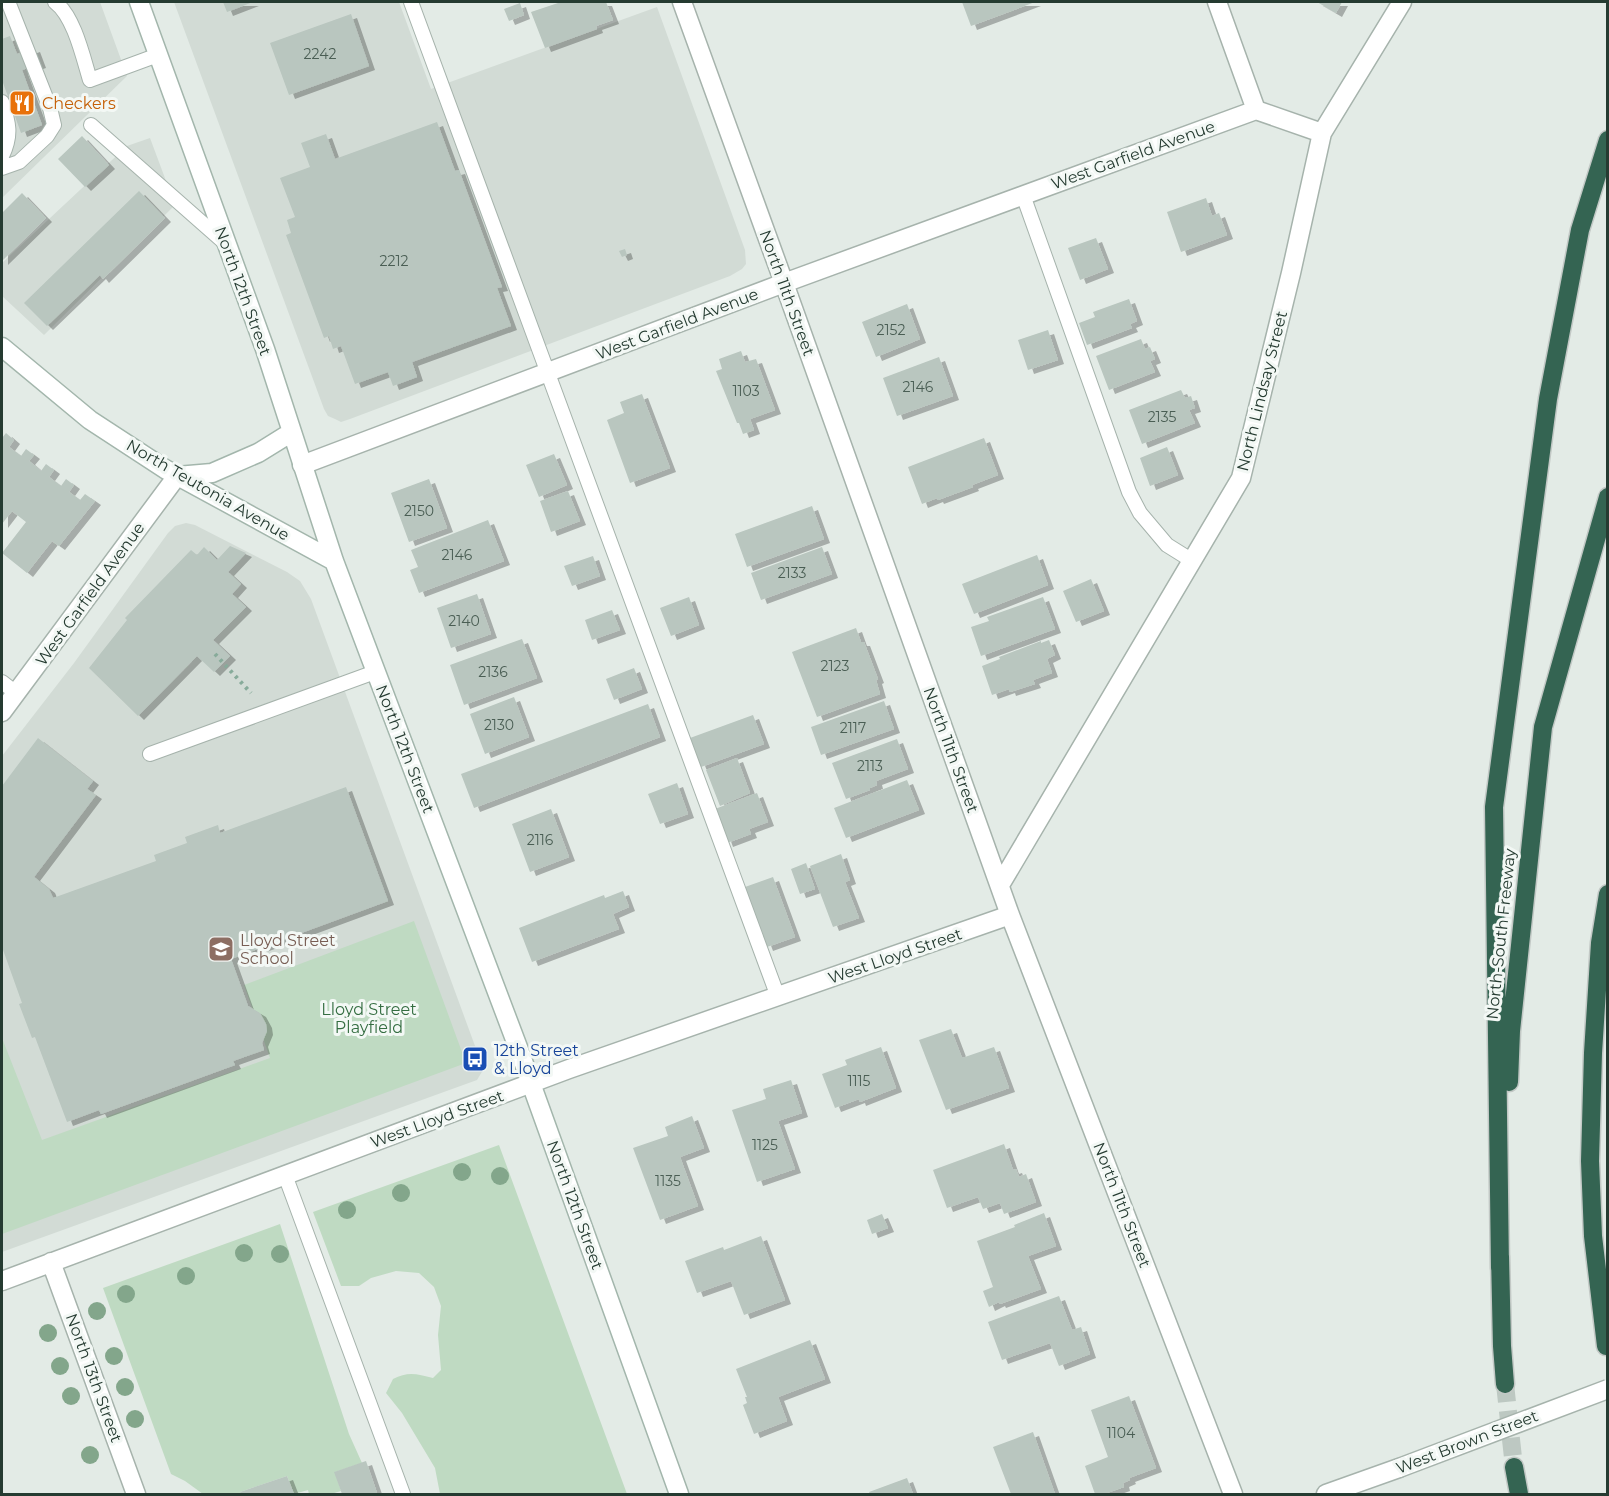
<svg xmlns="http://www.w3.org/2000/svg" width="1609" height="1496" viewBox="0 0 1609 1496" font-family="Montserrat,sans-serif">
<defs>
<filter id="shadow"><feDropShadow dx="6" dy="4" stdDeviation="0" flood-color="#0004"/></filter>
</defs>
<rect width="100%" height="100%" fill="#e3ebe6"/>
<path fill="#d2dbd5" d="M 2,2 L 100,2 L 127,76 L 2,198 Z
M 174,2 L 399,2 L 431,89 L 657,7 L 745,250 L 746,264 L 742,269 L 730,276 L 350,419 L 341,422 L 335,419 L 328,416 L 324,409 Z
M 150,138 L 175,205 L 44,335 L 2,296 L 2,263 L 127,146 Z
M 186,523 L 195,525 L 287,572 L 300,581 L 311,599 L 482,1065 L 483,1070 L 477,1080 L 2,1252 L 2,756 L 74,663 L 168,533 L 175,526 Z"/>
<path fill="#bfdac2" d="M 414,921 L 466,1063 L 2,1234 L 2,1038 L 42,1140 L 270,1058 L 244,985 Z
M 499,1145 L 627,1494 L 440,1494 L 435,1468 L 402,1413 L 386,1393 L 393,1379 C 408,1371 417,1374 433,1378 L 441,1370 L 438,1335 L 441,1306 L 434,1287 L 419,1273 L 396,1271 L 371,1278 L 359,1286 L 341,1286 L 313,1212 Z
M 280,1224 L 349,1434 L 362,1463 L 335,1472 L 341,1491 L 331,1494 L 309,1494 L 308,1490 L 294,1494 L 287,1476 L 240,1492 L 241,1494 L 203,1494 L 185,1481 L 171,1474 L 103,1288 Z"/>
<path fill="#b9c6bf" filter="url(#shadow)" d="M 223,2 L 253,2 L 227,12 Z
M 561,2 L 606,2 L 613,20 L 596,26 L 597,29 L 545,48 L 531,12 Z
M 962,2 L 1035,2 L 971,26 Z
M 1317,2 L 1342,2 L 1336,13 Z
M 520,3 L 524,15 L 509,21 L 504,9 Z
M 351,14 L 369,66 L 289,95 L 270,43 Z
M 10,36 L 17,54 L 34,48 L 40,64 L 22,70 L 42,125 L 21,133 L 2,80 L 2,39 Z
M 437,122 L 455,171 L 459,170 L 502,287 L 497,288 L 511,326 L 412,362 L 417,377 L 393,386 L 388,372 L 355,384 L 341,346 L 333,349 L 329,336 L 324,338 L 286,235 L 291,233 L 287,220 L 295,217 L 280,178 L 310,167 L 301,143 L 326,134 L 335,159 Z
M 82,136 L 109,165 L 85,187 L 58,159 Z
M 139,191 L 165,218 L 103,279 L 100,275 L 47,326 L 24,303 Z
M 22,193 L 46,218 L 2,261 L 2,213 Z
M 1206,198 L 1212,216 L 1219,213 L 1227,235 L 1181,252 L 1167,212 Z
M 1096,238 L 1108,269 L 1080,280 L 1068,248 Z
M 625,249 L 627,255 L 622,257 L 619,251 Z
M 1129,299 L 1137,321 L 1130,324 L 1132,328 L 1087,345 L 1079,323 L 1095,317 L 1093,312 Z
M 907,304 L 920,339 L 876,357 L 862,322 Z
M 1048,330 L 1058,360 L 1028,370 L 1018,340 Z
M 1141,339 L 1145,349 L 1150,347 L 1155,359 L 1150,361 L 1155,372 L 1109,390 L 1096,356 Z
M 741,351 L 745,362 L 756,359 L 775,410 L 750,419 L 754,430 L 743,434 L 739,423 L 737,423 L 716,371 L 722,369 L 719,359 Z
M 939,357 L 953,396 L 897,416 L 883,378 Z
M 1181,390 L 1185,398 L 1191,396 L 1195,408 L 1189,410 L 1195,423 L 1142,444 L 1129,410 Z
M 642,394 L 670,468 L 630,483 L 607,420 L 624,413 L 620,402 Z
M 6,433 L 14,440 L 9,447 L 21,456 L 26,449 L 34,455 L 29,461 L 41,471 L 46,464 L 54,470 L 49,477 L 61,486 L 66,479 L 74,485 L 69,492 L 80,500 L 85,494 L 95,501 L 59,546 L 52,541 L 27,573 L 2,553 L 26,522 L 12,511 L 2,524 L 2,438 Z
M 984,438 L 998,475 L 972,485 L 973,487 L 938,500 L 937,498 L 922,504 L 908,467 Z
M 1167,447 L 1178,475 L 1150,486 L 1140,458 Z
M 554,454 L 567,485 L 539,497 L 526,465 Z
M 429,479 L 447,528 L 409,542 L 391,493 Z
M 568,491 L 580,521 L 551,532 L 540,501 Z
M 812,506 L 824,539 L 747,567 L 735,534 Z
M 488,520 L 504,561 L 419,593 L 410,570 L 418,567 L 411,550 Z
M 230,546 L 246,553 L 228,572 L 241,584 L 232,594 L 246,607 L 213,640 L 230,656 L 214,672 L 197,656 L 138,716 L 89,668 L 127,620 L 125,618 L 191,550 L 197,555 L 204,547 L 217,560 Z
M 822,547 L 832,574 L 761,600 L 751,573 Z
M 1037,555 L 1048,585 L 974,614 L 962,584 Z
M 593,556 L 600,576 L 572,586 L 564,566 Z
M 1091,579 L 1104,611 L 1076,622 L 1063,591 Z
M 477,594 L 491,634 L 451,648 L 437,608 Z
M 689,597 L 699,625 L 671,636 L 660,608 Z
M 1043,597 L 1055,629 L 981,656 L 971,627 L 989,621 L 987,617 Z
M 612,610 L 620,630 L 592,640 L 585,620 Z
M 856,628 L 861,642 L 864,642 L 878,679 L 876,680 L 880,694 L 817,717 L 792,652 Z
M 522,639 L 537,678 L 464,705 L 450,665 Z
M 1049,640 L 1055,655 L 1047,659 L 1052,673 L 1033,680 L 1035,684 L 1010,692 L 1009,689 L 992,695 L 982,666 L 1000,659 L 999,657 L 1041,641 L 1041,643 Z
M 634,668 L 642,689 L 614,700 L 606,679 Z
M 514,697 L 529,737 L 485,754 L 470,714 Z
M 884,701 L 894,729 L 821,755 L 811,727 Z
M 648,704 L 660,737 L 474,808 L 461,774 Z
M 753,715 L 764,744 L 701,767 L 690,738 Z
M 38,738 L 93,781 L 87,789 L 96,795 L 34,877 L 49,889 L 53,898 L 156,861 L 154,855 L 187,843 L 185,837 L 218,825 L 220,833 L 346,787 L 388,901 L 231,959 L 248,1006 L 260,1013 L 266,1024 L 267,1031 L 262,1043 L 264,1050 L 233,1061 L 235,1065 L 101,1114 L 99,1110 L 67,1122 L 35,1037 L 32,1038 L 19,1004 L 22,1003 L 2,947 L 2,786 Z
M 897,739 L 908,769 L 876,781 L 877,785 L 870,788 L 870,790 L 846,799 L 832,763 Z
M 737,758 L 750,793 L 720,806 L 706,770 Z
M 907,780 L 919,810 L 846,838 L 834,808 Z
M 677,783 L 688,814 L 660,824 L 648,794 Z
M 757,793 L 768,822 L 749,829 L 751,834 L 727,843 L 715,809 Z
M 551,809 L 569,857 L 530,872 L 512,824 Z
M 841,854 L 850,880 L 845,882 L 859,918 L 833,927 L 810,866 Z
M 806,863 L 815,889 L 800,894 L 791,869 Z
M 773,877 L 795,937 L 767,947 L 745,887 Z
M 623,891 L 629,907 L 613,914 L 619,929 L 532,962 L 519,928 L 604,895 L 605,898 Z
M 951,1029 L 962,1058 L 994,1047 L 1009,1088 L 946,1110 L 919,1040 Z
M 881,1047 L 896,1088 L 860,1102 L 859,1099 L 835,1108 L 822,1074 L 847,1065 L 845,1060 Z
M 791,1080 L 802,1113 L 778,1121 L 795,1169 L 757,1182 L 732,1110 L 766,1099 L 763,1089 Z
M 692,1116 L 704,1148 L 680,1157 L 698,1206 L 660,1220 L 633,1148 L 668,1136 L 665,1127 Z
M 1004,1144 L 1013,1170 L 1016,1169 L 1019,1177 L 1026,1174 L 1036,1202 L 1004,1214 L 1000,1203 L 983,1209 L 978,1197 L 947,1208 L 933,1170 Z
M 1044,1213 L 1056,1246 L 1028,1256 L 1041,1289 L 1000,1304 L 999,1302 L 989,1307 L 983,1291 L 993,1287 L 977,1241 L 1015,1227 L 1014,1225 Z
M 882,1214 L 888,1228 L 872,1234 L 867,1220 Z
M 761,1236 L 785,1300 L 744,1315 L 731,1281 L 697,1293 L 685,1261 L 723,1247 L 724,1250 Z
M 1059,1296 L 1072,1330 L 1081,1327 L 1090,1354 L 1059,1366 L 1050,1343 L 1002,1360 L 988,1322 Z
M 810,1340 L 825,1379 L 778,1397 L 787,1421 L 754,1434 L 743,1405 L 747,1403 L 745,1397 L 747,1397 L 736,1369 Z
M 1129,1396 L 1156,1468 L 1129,1478 L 1130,1480 L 1123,1483 L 1124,1487 L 1104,1494 L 1095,1494 L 1085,1466 L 1108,1457 L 1091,1410 Z
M 1033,1432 L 1055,1494 L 1011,1494 L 993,1447 Z
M 366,1461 L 377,1493 L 373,1494 L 342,1494 L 334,1472 Z
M 287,1476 L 294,1494 L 241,1494 L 240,1492 Z
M 907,1478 L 913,1494 L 870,1494 L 869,1492 Z"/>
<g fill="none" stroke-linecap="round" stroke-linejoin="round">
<path stroke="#bdc8c2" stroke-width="18" stroke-dasharray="18 9" stroke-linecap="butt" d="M 1505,1384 L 1514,1467"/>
<g stroke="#a6b3ac" stroke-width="16">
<path id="lane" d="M 55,2 C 74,16 83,57 90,80 L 158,55
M 411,2 L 778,997
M 2,102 C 9,123 12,135 2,156
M 91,125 L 225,243
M 2,168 L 19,162 L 47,136 L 54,125 L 50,108 L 9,4
M 1023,195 L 1129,492 L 1140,513 L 1167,545 L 1191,560
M 2,682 L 16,693
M 150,754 L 375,672
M 285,1175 L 403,1494"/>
</g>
<g stroke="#a6b3ac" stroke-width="21">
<path id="street" d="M 682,2 L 784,283 L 1010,915 L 1233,1494
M 1217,2 L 1256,110
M 1256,110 L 1322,133
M 302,465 L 784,283 L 1256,110
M 2,712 L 177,476
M 1000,885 L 1241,478 L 1291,273 L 1322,133 L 1402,2
M 51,1262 L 136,1494
M 2,1281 L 569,1069 L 1010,915
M 1326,1494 L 1399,1468"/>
</g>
<g stroke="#a3b6ac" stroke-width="21">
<path id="secondary" d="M 139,2 L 265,349 L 334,561 L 519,1050 L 679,1494
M 2,347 L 90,420 L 165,469 L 334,561
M 177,476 L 212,473 L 258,453 L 292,432"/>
</g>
<g stroke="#c2c8c5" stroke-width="21">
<path id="highway" d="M 1509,1082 L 1511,1031 L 1543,727 L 1608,497
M 1500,1256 L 1502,1346 L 1505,1384
M 1500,1268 L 1494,807 L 1548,399 L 1580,230 L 1608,140
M 1606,1346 L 1593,1236 L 1590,1161 L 1593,1053 L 1600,943 L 1608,894
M 1514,1467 L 1519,1494"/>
</g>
<path stroke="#87ab9a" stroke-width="4" stroke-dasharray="3 4.5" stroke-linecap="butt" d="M 215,654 L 251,693"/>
<use href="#lane" stroke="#fff" stroke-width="14"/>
<use href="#street" stroke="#fff" stroke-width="18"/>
<use href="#secondary" stroke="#fff" stroke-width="18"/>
<use href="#highway" stroke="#346452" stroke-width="18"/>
<g stroke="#a6b3ac" stroke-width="21" stroke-linecap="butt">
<path id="street-bridge" d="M 1399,1468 L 1608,1389"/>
</g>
<use href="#street-bridge" stroke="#fff" stroke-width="18"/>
</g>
<g fill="#83a68b">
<circle cx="462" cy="1172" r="9"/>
<circle cx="500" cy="1176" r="9"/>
<circle cx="401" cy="1193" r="9"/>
<circle cx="347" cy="1210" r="9"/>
<circle cx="244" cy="1253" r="9"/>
<circle cx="280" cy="1254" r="9"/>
<circle cx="186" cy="1276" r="9"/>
<circle cx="126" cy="1294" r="9"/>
<circle cx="97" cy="1311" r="9"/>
<circle cx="48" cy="1333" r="9"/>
<circle cx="114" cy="1356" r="9"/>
<circle cx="60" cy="1366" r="9"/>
<circle cx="125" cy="1387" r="9"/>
<circle cx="71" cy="1396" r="9"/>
<circle cx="135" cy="1419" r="9"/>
<circle cx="90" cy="1455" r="9"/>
</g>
<defs>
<g id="restaurant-square" transform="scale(1.35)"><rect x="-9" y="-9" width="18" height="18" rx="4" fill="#e8710a" stroke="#f3f8f5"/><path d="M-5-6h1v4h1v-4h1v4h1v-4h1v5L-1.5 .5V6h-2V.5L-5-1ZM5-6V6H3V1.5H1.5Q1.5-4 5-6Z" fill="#fff"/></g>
<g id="school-square" transform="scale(1.35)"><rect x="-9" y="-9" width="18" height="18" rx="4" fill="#8d6e63" stroke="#f3f8f5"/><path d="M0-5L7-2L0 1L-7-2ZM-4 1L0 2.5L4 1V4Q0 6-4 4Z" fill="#fff"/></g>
<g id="bus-square" transform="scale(1.35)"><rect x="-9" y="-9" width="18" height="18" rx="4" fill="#1a4fb4" stroke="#f3f8f5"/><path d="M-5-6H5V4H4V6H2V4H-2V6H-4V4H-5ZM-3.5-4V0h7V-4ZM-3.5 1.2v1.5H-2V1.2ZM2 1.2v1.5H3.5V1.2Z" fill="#fff"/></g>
</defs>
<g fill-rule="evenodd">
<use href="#restaurant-square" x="22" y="103"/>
<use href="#school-square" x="221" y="949"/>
<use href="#bus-square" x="475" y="1059"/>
</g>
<g text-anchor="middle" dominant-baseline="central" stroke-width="6" stroke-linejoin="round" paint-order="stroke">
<g font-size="14" fill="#4a5e54">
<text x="320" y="54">2242</text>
<text x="394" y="261">2212</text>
<text x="891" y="330">2152</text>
<text x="918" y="387">2146</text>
<text x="746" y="391">1103</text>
<text x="1162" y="417">2135</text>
<text x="419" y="511">2150</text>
<text x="457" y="555">2146</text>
<text x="792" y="573">2133</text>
<text x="464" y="621">2140</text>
<text x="835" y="666">2123</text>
<text x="493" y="672">2136</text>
<text x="499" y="725">2130</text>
<text x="853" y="728">2117</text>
<text x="870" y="766">2113</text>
<text x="540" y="840">2116</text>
<text x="859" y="1081">1115</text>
<text x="765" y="1145">1125</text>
<text x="668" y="1181">1135</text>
<text x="1121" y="1433">1104</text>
</g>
<g font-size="16" fill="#c56008" stroke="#f3f8f5" text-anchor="start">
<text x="42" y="103">Checkers</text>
</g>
<g font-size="16" fill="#253b31" stroke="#f3f8f5">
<text transform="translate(1133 155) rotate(-20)">West Garfield Avenue</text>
<text transform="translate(243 291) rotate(70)">North 12th Street</text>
<text transform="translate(787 293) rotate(70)">North 11th Street</text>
<text transform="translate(677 324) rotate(-21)">West Garfield Avenue</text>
<text transform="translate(1262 391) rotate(-76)">North Lindsay Street</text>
<text transform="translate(208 490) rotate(30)">North Teutonia Avenue</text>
<text transform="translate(90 594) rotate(-54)">West Garfield Avenue</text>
<text transform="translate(405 749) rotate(69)">North 12th Street</text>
<text transform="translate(951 750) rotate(70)">North 11th Street</text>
<text transform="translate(1501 934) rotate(-84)">North-South Freeway</text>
<text transform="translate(895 956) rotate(-19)">West Lloyd Street</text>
<text transform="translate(437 1119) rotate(-20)">West Lloyd Street</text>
<text transform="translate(575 1205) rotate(70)">North 12th Street</text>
<text transform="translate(1122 1205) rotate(69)">North 11th Street</text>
<text transform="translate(94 1378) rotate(70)">North 13th Street</text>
<text transform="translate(1467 1442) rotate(-21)">West Brown Street</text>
</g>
<g font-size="16" fill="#785e54" stroke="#f3f8f5" text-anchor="start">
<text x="240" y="940">Lloyd Street<tspan x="240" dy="18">School</tspan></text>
</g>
<g font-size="16" fill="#346d41" stroke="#f3f8f5">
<text x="369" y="1009">Lloyd Street<tspan x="369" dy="18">Playfield</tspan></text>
</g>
<g font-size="16" fill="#164399" stroke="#f3f8f5" text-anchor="start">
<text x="494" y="1050">12th Street<tspan x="494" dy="18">&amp; Lloyd</tspan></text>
</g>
</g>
<rect width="1609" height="1496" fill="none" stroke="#253b31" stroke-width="6"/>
</svg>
